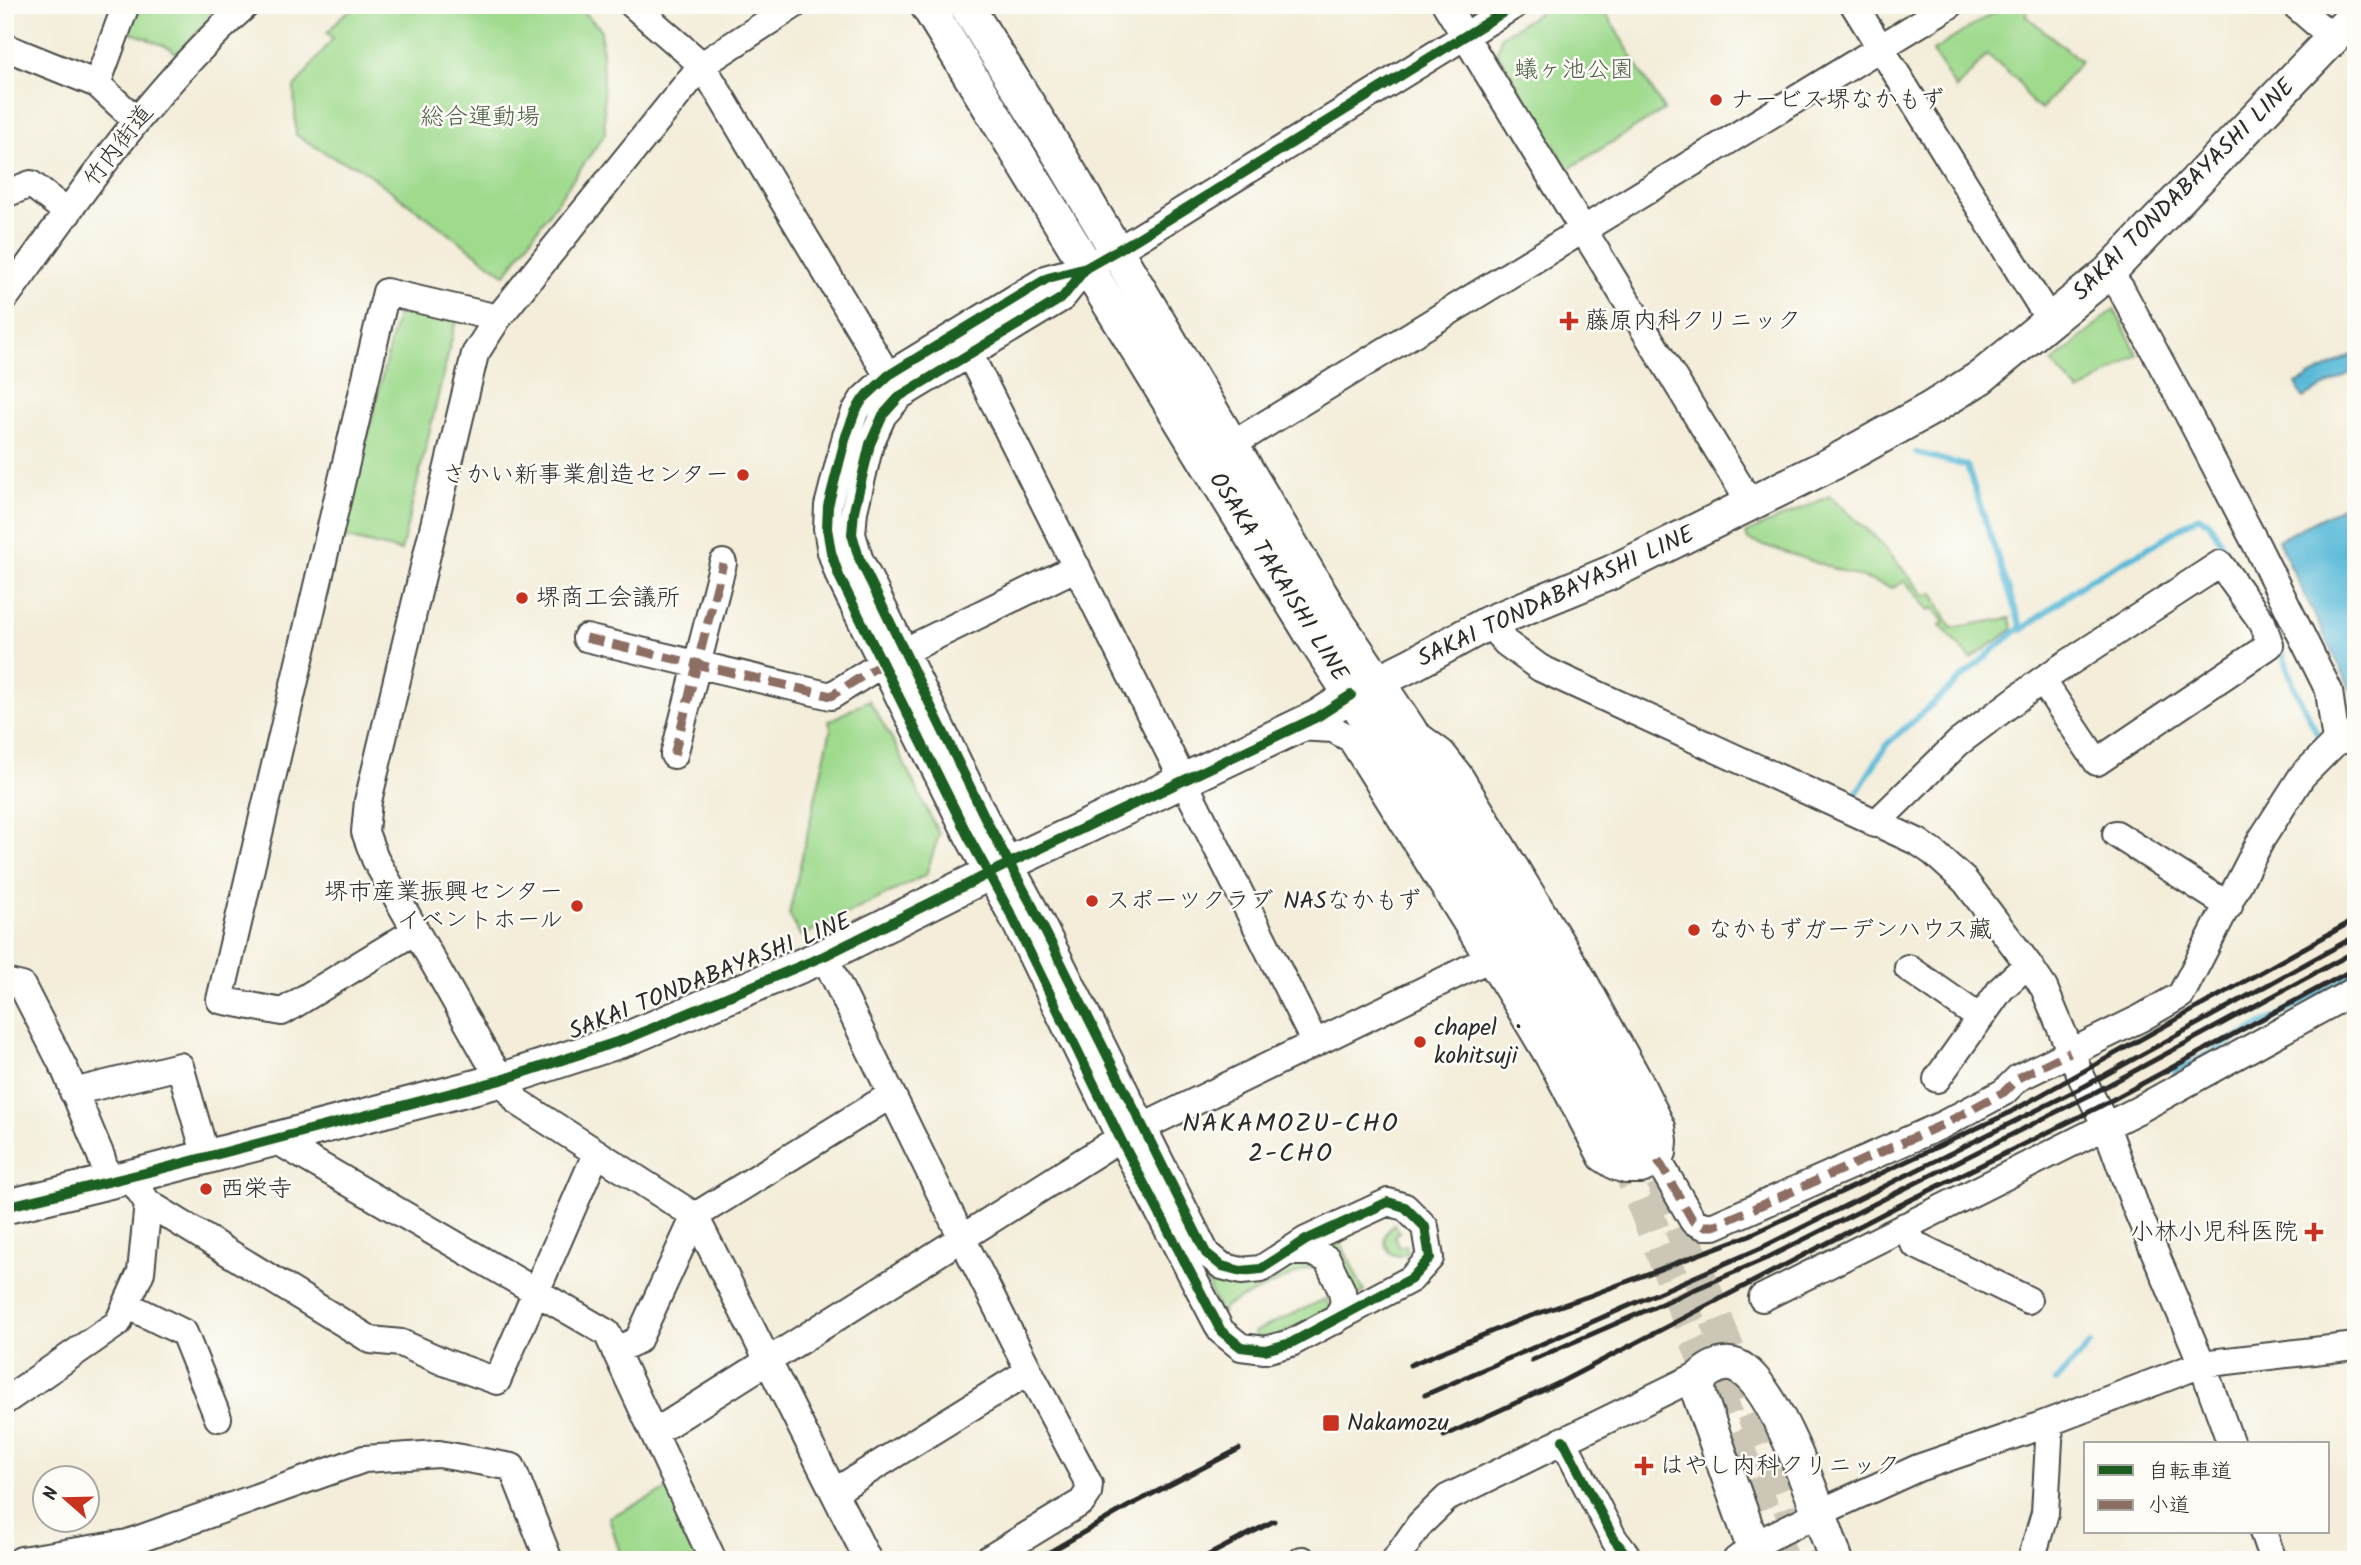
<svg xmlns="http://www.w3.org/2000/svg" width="2361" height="1565" viewBox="0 0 2361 1565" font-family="Kalam,'Klee One',sans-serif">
<rect width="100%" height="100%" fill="#fdfcf7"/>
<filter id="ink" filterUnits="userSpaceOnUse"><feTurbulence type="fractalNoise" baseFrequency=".0143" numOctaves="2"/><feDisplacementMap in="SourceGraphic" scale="14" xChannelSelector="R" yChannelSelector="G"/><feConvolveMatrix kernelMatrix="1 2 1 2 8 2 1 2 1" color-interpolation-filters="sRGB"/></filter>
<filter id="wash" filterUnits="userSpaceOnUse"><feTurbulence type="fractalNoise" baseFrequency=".00686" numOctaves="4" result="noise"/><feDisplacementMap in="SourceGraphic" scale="28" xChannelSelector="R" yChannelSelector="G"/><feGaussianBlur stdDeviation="1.57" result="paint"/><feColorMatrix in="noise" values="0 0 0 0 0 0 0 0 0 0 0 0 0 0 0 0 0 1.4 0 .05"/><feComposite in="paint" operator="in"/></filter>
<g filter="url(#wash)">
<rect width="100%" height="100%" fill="#f3edd9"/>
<path fill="#9fda8d" stroke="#65825c" stroke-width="2" d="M 134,5 L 222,5 L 177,54 L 170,48 L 125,30 Z
M 357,5 L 576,5 L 601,29 L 605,134 L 505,275 L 359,167 L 336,159 L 296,135 L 294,88 L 333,38 L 327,33 L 341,17 Z
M 1552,5 L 1601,5 L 1664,110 L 1568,169 L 1497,52 L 1501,36 Z
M 2005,5 L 2033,5 L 2025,15 L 2081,61 L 2042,109 L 2032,103 L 2017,80 L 1987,55 L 1956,89 L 1933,51 Z
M 404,309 L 456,321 L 401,551 L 343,537 L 397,315 Z
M 2114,309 L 2138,355 L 2079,392 L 2052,363 Z
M 1830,496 L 1879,541 L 1925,596 L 1933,593 L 1951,628 L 2010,618 L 2013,629 L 1971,659 L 1940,625 L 1944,622 L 1933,608 L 1929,611 L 1905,581 L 1893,588 L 1748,540 L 1746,533 Z
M 869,700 L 892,739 L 939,834 L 926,875 L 801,937 L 789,914 L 831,729 L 829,721 Z
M 1394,1224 L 1400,1232 L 1394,1235 L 1399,1247 L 1406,1245 L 1408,1253 L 1399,1256 L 1391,1254 C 1382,1241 1382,1233 1394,1224 Z
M 1180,1226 L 1237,1282 L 1257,1283 L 1309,1258 L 1319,1268 L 1310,1267 L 1225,1306 L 1221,1314 Z
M 1337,1234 L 1364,1292 L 1351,1298 L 1315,1248 Z
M 1325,1299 L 1332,1309 L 1275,1337 L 1255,1337 L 1254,1332 Z
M 670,1488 L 703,1560 L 622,1560 L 609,1517 Z"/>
<path fill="#59b9d8" stroke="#427282" stroke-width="2" d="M 2356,353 L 2356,370 L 2303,398 L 2296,384 Z
M 2356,500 L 2356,700 L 2278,540 Z"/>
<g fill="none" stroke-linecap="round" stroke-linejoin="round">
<path stroke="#59b9d8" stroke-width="6" d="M 1916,453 L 1967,466 L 2022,630 L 2087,581 L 2141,552 L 2198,517 L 2209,522 L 2228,555
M 2279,643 L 2295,689 L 2318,735
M 1856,794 L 1887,744 L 1999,645 L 2019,629 L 2022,630
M 2175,1072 L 2356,973
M 2056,1381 L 2090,1344"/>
</g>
</g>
<g filter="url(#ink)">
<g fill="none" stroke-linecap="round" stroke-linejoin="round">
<path stroke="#cbc6b6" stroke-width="33" stroke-dasharray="33 17" stroke-linecap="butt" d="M 1623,1153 L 1783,1560
M 1662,1180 L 1810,1560"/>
<g stroke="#494845" stroke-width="30">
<path id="minor" d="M 633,5 L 702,65 L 897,391
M 794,5 L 702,65 L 498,318 L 475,354 L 368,801 L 365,832 L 375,859 L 487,1057 L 518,1102 L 695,1216 L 868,1560
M 1446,5 L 1750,503
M 1854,5 L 2050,321
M 2295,5 L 2333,38
M 5,47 L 97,84 L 137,121
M 97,84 L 126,5
M 5,194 L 31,184 L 68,213
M 1086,268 L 1062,298 L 900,396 L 883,415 L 870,444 L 854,511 L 852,534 L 859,558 L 989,826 L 1034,909 L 1206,1253 L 1222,1266 L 1241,1271 L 1261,1269 L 1306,1240 L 1388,1202 L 1405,1207 L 1425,1227 L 1430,1258 L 1411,1279 L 1291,1343 L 1265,1350 L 1241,1347 L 1221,1331 L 1120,1138 L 1013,918 L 968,836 L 839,576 L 831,552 L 827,528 L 828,506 L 846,436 L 855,412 L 863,399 L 889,375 L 1048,278 L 1086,268 L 1135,240 L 1515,5
M 2108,273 L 2121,289 L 2177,393 L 2257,546 L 2329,691 L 2336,742
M 5,298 C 79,197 151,89 246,5
M 969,353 L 1315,1043
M 1233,444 L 1950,5
M 1488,623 L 1506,643 L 1540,668 L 1918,842 L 1934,853 L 1965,881 L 2028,964 L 2044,988 L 2080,1074 L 2106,1126 L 2136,1208 L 2202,1364 L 2231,1444
M 586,638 L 831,696 L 883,663
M 905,651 L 1077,567
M 1297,727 L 1333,729 L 1351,739 L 1515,1001 L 1555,1068 L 1602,1158 L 1616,1167 L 1626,1170 L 1641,1170 L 1650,1166 L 1658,1160 L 1663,1153 L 1664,1141 L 1662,1127 L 1639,1080 L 1582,977 L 1459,775 L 1442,753 L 1419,736
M 674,755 L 723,563
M 1875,824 L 1958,743 L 2042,680 L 2220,564 L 2262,622 L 2270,645 L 2097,762 L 2042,680
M 2116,834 L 2229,906
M 415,931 L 282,1012 L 220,1000 L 386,292 L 498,318
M 1908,968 L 1980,1018
M 5,982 L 22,986 L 65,1070 L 101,1156 L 109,1182
M 1937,1079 L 2001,989 L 2028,964
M 73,1092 L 180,1066 L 206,1157
M 1143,1127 L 1488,959
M 274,1139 L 607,1333 L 713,1560
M 1658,1160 L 1693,1221 L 1704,1226 L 1714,1226 L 1942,1125 L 2004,1092 L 2018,1078 L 2141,1018 L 2181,995 L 2261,840 L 2302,776 L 2336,742 L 2356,737
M 130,1177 L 148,1203 L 371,1340 L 401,1343 L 444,1362 L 497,1381 L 596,1154
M 1905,1226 L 1914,1244 L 2028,1300
M 1290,1252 L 1311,1252 L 1327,1259 L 1342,1291 L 1344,1304 L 1335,1321
M 1762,1298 L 2138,1110 L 2356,990
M 127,1305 L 184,1333 L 218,1418
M 615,1351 L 638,1340 L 695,1216 L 891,1095
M 5,1401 L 118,1323 L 141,1272 L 148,1203
M 654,1433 L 962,1238 L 824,956
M 1563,1440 L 1614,1539 L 1630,1560
M 834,1492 L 1029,1371
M 2263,1532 L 2273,1560
M 21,1560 L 128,1543 L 364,1459 L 439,1454 L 512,1467 L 549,1560
M 987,1560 L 1082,1502 L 1088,1493 L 1089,1484 L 1029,1371 L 962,1238 L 1120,1138
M 1302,1560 L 1303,1560
M 1395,1560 L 1420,1524 L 1447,1498 L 1715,1367
M 1736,1560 L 1762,1541 L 1819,1513 L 1918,1468 L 2026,1431 L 2202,1364 L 2356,1346
M 2031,1560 L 2045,1513 L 2050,1422"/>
</g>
<g stroke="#494845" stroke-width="37">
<path id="major" d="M 927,5 L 1313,637 L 1381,741 L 1483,907 L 1578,1069 L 1623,1153
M 966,5 L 1051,141 L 1333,615 L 1409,729 L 1552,967 L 1600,1052 L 1647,1142
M 5,1207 L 153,1171 L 501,1080 L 629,1038 L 824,956 L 1010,863 L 1317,717 L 1351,695 L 1413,664 L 1488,623 L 1610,573 L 1833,463 L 1930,409 L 1981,377 L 2108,273 L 2356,14
M 1758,1560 L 1700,1397 L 1698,1387 L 1702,1376 C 1710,1368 1724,1361 1736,1366 C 1776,1382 1821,1518 1836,1560"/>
</g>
<use href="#minor" stroke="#fff" stroke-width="26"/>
<use href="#major" stroke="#fff" stroke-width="33"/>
<path stroke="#2b2b2b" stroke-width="5" d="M 1532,1360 L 1767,1258 L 2090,1095 L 2356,951
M 1410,1365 L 1522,1319 L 1589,1296 L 1750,1235 L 2007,1114 L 2356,919
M 1425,1395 L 1763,1247 L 2085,1086 L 2356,936
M 1444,1436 L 1557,1384 L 1896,1207 L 2097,1108 L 2356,968
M 1036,1560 L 1127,1507 L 1239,1449
M 1199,1560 L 1274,1521"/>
<path stroke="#8d6e63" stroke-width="9" stroke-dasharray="18 9" stroke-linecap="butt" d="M 586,638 L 831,696 L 883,663
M 674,755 L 723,563
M 1658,1160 L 1693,1221 L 1704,1226 L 1714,1226 L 1942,1125 L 2004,1092 L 2018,1078 L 2070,1052"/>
<g stroke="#fdfcf7" stroke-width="15">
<path id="cycleway" d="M 1086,268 L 1062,298 L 900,396 L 883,415 L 870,444 L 854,511 L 852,534 L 859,558 L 989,826 L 1034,909 L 1206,1253 L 1222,1266 L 1241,1271 L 1261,1269 L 1306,1240 L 1388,1202 L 1405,1207 L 1425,1227 L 1430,1258 L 1411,1279 L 1291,1343 L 1265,1350 L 1241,1347 L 1221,1331 L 1120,1138 L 1013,918 L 968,836 L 839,576 L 831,552 L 827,528 L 828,506 L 846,436 L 855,412 L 863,399 L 889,375 L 1048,278 L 1086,268 L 1135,240 L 1515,5
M 5,1207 L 153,1171 L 501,1080 L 629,1038 L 824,956 L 1010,863 L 1317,717 L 1351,695
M 1563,1440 L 1614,1539 L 1630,1560"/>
</g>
<use href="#cycleway" stroke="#1b5e20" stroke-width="10"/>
</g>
</g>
<g fill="#c8321e" stroke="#fdfcf7" stroke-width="2.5">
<circle cx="1716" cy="100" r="7"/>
<path d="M1565.5 310.5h7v7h7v7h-7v7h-7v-7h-7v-7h7z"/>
<circle cx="743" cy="475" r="7"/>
<circle cx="522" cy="598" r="7"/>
<circle cx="1092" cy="901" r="7"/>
<circle cx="577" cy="906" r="7"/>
<circle cx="1694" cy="930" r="7"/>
<circle cx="1420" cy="1042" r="7"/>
<circle cx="206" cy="1189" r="7"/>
<path d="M2310.5 1221.5h7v7h7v7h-7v7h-7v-7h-7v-7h7z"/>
<rect x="1322" y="1414" width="18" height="18" rx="3.5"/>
<path d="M1640.5 1455.5h7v7h7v7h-7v7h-7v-7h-7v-7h7z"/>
</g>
<g text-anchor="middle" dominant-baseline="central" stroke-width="5" stroke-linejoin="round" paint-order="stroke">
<g font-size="24" fill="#4e6048" stroke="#fdfcf7">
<text x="1574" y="70">蟻ヶ池公園</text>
<text x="480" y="117">総合運動場</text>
</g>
<g font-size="24" fill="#2b2b2b" stroke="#fdfcf7" text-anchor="start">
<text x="1730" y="100">ナービス堺なかもず</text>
<text x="1585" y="321">藤原内科クリニック</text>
<text x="729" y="475" text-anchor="end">さかい新事業創造センター</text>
<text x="536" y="598">堺商工会議所</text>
<text x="563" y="892" text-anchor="end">堺市産業振興センター<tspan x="563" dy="28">イベントホール</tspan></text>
<text x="1106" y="901">スポーツクラブ NASなかもず</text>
<text x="1708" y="930">なかもずガーデンハウス藏</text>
<text x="1434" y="1028">chapel ・<tspan x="1434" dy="28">kohitsuji</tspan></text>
<text x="220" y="1189">西栄寺</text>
<text x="2298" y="1232" text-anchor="end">小林小児科医院</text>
<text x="1347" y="1423">Nakamozu</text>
<text x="1660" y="1466">はやし内科クリニック</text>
</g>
<g font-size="24" fill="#2b2b2b" stroke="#fdfcf7">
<text transform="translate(119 146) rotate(-52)">竹内街道</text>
<text transform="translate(2184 190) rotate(-45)">SAKAI TONDABAYASHI LINE</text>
<text transform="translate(1278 577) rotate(58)">OSAKA TAKAISHI LINE</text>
<text transform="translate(1556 597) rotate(-25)">SAKAI TONDABAYASHI LINE</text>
<text transform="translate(710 977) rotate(-22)">SAKAI TONDABAYASHI LINE</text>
</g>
<g font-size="26" letter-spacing="2" fill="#2b2b2b" stroke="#fdfcf7">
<text x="1291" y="1124">NAKAMOZU-CHO<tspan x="1291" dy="30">2-CHO</tspan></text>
</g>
</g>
<rect width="2361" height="1565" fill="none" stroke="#fdfcf7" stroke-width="28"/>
<rect x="2084" y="1442" width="245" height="91" fill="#fdfcf7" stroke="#a9a8a5" stroke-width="2"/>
<rect x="2098" y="1465" width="35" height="10" fill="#1b5e20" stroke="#a9a8a5" stroke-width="2"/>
<text x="2148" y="1478" font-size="21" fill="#2b2b2b">自転車道</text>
<rect x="2098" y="1500" width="35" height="10" fill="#8d6e63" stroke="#a9a8a5" stroke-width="2"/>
<text x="2148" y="1512" font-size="21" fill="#2b2b2b">小道</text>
<g transform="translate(66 1499) rotate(290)"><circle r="33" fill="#fdfcf7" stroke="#a9a8a5" stroke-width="2"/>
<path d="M0-5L12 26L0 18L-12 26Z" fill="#c8321e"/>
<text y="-10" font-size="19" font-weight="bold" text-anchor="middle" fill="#2b2b2b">N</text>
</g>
</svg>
